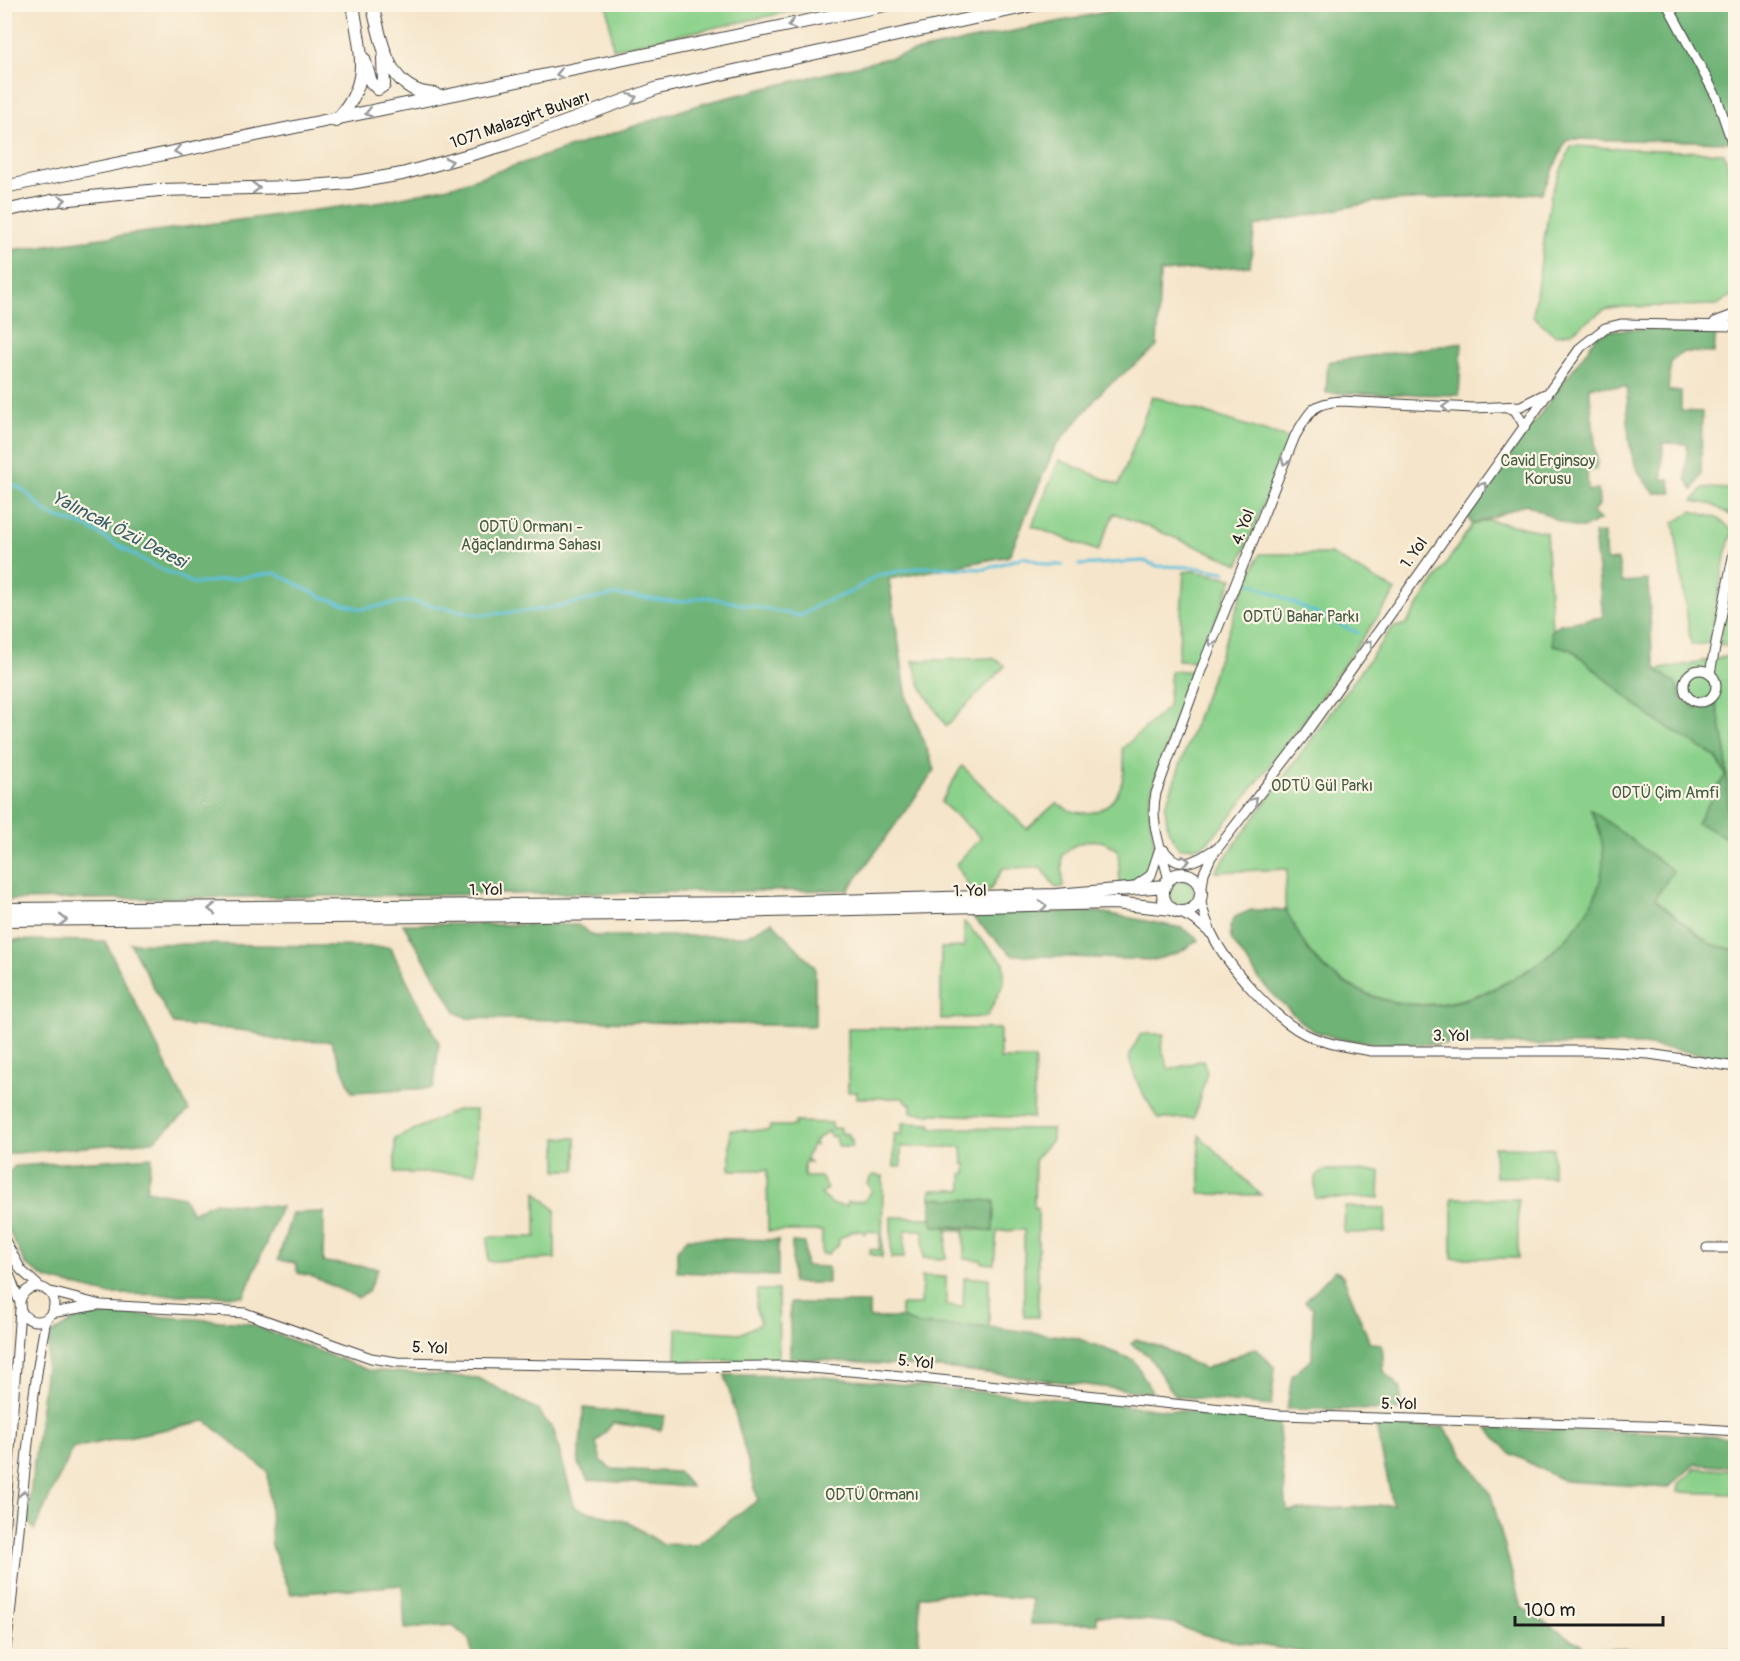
<svg xmlns="http://www.w3.org/2000/svg" width="1740" height="1661" viewBox="0 0 1740 1661" font-family="Pangolin,sans-serif">
<rect width="100%" height="100%" fill="#fcf5e5"/>
<filter id="ink" filterUnits="userSpaceOnUse"><feTurbulence type="fractalNoise" baseFrequency=".0167" numOctaves="2"/><feDisplacementMap in="SourceGraphic" scale="12" xChannelSelector="R" yChannelSelector="G"/><feConvolveMatrix kernelMatrix="1 2 1 2 8 2 1 2 1" color-interpolation-filters="sRGB"/></filter>
<filter id="wash" filterUnits="userSpaceOnUse"><feTurbulence type="fractalNoise" baseFrequency=".008" numOctaves="4" result="noise"/><feDisplacementMap in="SourceGraphic" scale="24" xChannelSelector="R" yChannelSelector="G"/><feGaussianBlur stdDeviation="1.35" result="paint"/><feColorMatrix in="noise" values="0 0 0 0 0 0 0 0 0 0 0 0 0 0 0 0 0 1.4 0 .05"/><feComposite in="paint" operator="in"/></filter>
<g filter="url(#wash)">
<rect width="100%" height="100%" fill="#f5e5ca"/>
<path fill="#8bd18b" stroke="#547654" stroke-width="1.5" d="M 607,5 L 607,4 L 821,5 L 613,49 Z
M 1571,146 L 1724,153 L 1735,190 L 1735,293 L 1717,305 L 1622,307 L 1604,310 L 1570,333 L 1555,335 L 1533,316 L 1551,194 Z
M 1152,396 L 1290,439 L 1239,564 L 1114,513 L 1098,551 L 1032,526 L 1059,460 L 1119,485 Z
M 1703,488 L 1735,489 L 1735,518 L 1713,505 L 1693,501 Z
M 1692,511 L 1719,519 L 1733,531 L 1726,551 L 1710,643 L 1691,645 L 1674,523 Z
M 1488,520 L 1546,532 L 1553,645 L 1571,649 L 1649,716 L 1716,757 L 1726,774 L 1729,839 L 1726,751 L 1716,703 L 1694,708 L 1681,697 L 1676,684 L 1657,670 L 1735,655 L 1735,950 L 1710,944 L 1654,899 L 1673,871 L 1591,811 C 1642,901 1530,987 1451,1002 C 1411,1010 1371,1000 1338,978 C 1318,965 1292,934 1286,910 C 1283,898 1287,881 1287,869 L 1215,872 L 1392,628 L 1406,624 L 1472,525 Z
M 1260,554 L 1331,554 L 1396,591 L 1301,725 L 1224,825 L 1203,846 L 1179,848 L 1168,830 L 1165,807 L 1243,591 Z
M 1735,558 L 1735,647 L 1720,645 Z
M 1193,571 L 1233,578 L 1199,661 L 1178,660 L 1184,572 Z
M 993,658 L 1005,666 L 946,726 L 921,687 L 913,661 Z
M 1171,671 L 1195,671 C 1181,711 1162,752 1151,793 C 1145,817 1159,843 1152,861 C 1146,875 1135,883 1120,884 L 1118,851 C 1102,834 1076,839 1062,856 L 1063,887 L 1056,888 L 1041,867 L 1003,868 L 990,890 L 971,890 L 956,864 L 981,838 L 941,802 L 962,766 L 1027,829 L 1056,803 C 1099,832 1133,793 1122,749 L 1168,707 Z
M1170 893a12 12 0 1 1 24 0a12 12 0 1 1-24 0Z
M 964,922 L 1004,963 L 1004,982 L 987,1017 L 941,1019 L 941,948 L 964,947 Z
M 848,1028 L 1000,1029 L 1000,1059 L 1035,1059 L 1033,1118 L 911,1113 L 911,1105 L 902,1098 L 857,1098 L 857,1092 L 848,1092 Z
M 1141,1034 L 1164,1034 L 1161,1047 L 1169,1070 L 1203,1060 L 1207,1072 L 1194,1118 L 1159,1119 C 1145,1098 1133,1080 1129,1055 Z
M 456,1110 L 476,1110 L 476,1173 L 395,1173 L 395,1139 Z
M 795,1122 L 832,1123 L 832,1128 L 840,1128 L 840,1133 L 849,1134 L 849,1139 L 852,1139 L 852,1147 L 839,1147 L 835,1136 L 831,1137 L 828,1131 L 815,1141 L 816,1146 L 812,1144 L 806,1159 L 810,1162 L 804,1162 L 804,1177 L 822,1177 L 827,1189 L 821,1194 L 832,1204 L 847,1206 L 848,1202 L 864,1201 L 872,1191 L 867,1184 L 872,1175 L 883,1176 L 882,1257 L 870,1254 L 870,1249 L 879,1250 L 880,1235 L 877,1232 L 868,1231 L 865,1234 L 862,1231 L 853,1231 L 839,1239 L 839,1244 L 828,1254 L 822,1254 L 822,1231 L 768,1231 L 767,1170 L 730,1170 L 730,1130 L 769,1130 L 770,1126 L 794,1126 Z
M 902,1123 L 931,1124 L 931,1128 L 1052,1129 L 1052,1140 L 1035,1159 L 1034,1209 L 1038,1209 L 1038,1317 L 1024,1317 L 1024,1230 L 997,1231 L 994,1264 L 982,1263 L 981,1260 L 964,1259 L 964,1230 L 947,1230 L 946,1259 L 923,1258 L 923,1230 L 905,1230 L 904,1258 L 891,1258 L 891,1217 L 931,1218 L 934,1226 L 993,1231 L 994,1201 L 931,1198 L 931,1190 L 962,1190 L 962,1174 L 966,1173 L 966,1164 L 963,1164 L 962,1147 L 901,1147 L 901,1167 L 894,1167 L 894,1134 L 902,1134 Z
M 1199,1135 L 1261,1195 L 1200,1194 Z
M 557,1138 L 576,1138 L 576,1170 L 557,1170 Z
M 1494,1147 L 1553,1148 L 1553,1177 L 1495,1177 Z
M 1325,1170 L 1380,1171 L 1379,1198 L 1315,1198 L 1315,1177 Z
M 536,1192 L 555,1210 L 555,1259 L 488,1261 L 488,1237 L 536,1237 Z
M 1452,1198 L 1518,1199 L 1518,1258 L 1452,1258 Z
M 1345,1207 L 1386,1208 L 1385,1232 L 1344,1233 Z
M 922,1276 L 946,1277 L 946,1306 L 963,1307 L 964,1278 L 989,1278 L 989,1327 L 919,1325 L 901,1318 L 901,1305 L 921,1305 Z
M 757,1290 L 778,1290 L 779,1360 L 676,1361 L 677,1329 L 742,1333 L 761,1323 L 756,1310 Z
M 1696,1468 L 1735,1471 L 1735,1494 L 1678,1492 L 1679,1484 Z"/>
<path fill="#70b377" stroke="#46684a" stroke-width="1.5" d="M 1139,5 L 1735,5 L 1735,142 L 1567,139 L 1542,193 L 1373,202 L 1255,226 L 1250,266 L 1160,272 L 1157,347 L 1104,389 L 1055,447 L 1009,556 L 889,579 L 907,698 L 935,770 L 848,890 L 5,900 L 4,251 L 384,201 L 453,186 L 701,104 L 913,52 Z
M 1641,329 L 1716,332 L 1714,353 L 1683,352 L 1671,362 L 1668,391 L 1681,391 L 1681,411 L 1702,412 L 1701,475 L 1693,490 L 1686,480 L 1687,444 L 1663,443 L 1662,479 L 1669,479 L 1672,493 L 1655,493 C 1623,463 1629,428 1627,387 L 1589,386 L 1597,463 L 1596,469 L 1587,472 L 1588,491 L 1598,489 L 1599,505 L 1592,512 L 1600,520 C 1595,522 1588,527 1582,528 C 1568,529 1540,510 1526,504 L 1472,525 L 1467,514 L 1598,335 L 1613,330 Z
M 1462,343 L 1459,395 L 1326,393 L 1328,362 Z
M 1604,533 L 1606,561 L 1618,560 L 1622,582 L 1648,580 L 1652,653 L 1657,670 L 1676,684 L 1681,697 L 1694,708 L 1705,708 L 1716,703 L 1726,751 L 1729,839 L 1697,823 L 1726,774 L 1716,757 L 1649,716 L 1571,649 L 1553,645 L 1551,632 L 1560,624 L 1603,617 L 1594,534 Z
M 1590,809 L 1673,871 L 1655,899 L 1710,944 L 1735,950 L 1735,1059 L 1643,1045 L 1383,1044 L 1339,1039 L 1314,1031 L 1301,1022 L 1262,983 L 1231,939 L 1230,927 L 1235,917 L 1251,910 L 1286,910 C 1296,928 1305,950 1320,964 C 1354,997 1403,1011 1450,1003 C 1532,988 1641,900 1590,809 Z
M 1100,912 L 1182,928 L 1199,940 L 1178,953 L 1154,960 L 1012,955 L 968,913 Z
M 772,922 L 815,967 L 815,1026 L 467,1018 L 457,1013 L 403,924 L 578,925 L 594,936 L 746,936 Z
M 5,940 L 105,941 L 189,1111 L 153,1141 L 5,1154 Z
M 130,943 L 390,947 L 439,1043 L 434,1088 L 352,1092 L 331,1041 L 276,1040 L 248,1031 L 173,1024 Z
M 152,1157 L 146,1190 L 183,1197 L 192,1213 L 215,1202 L 281,1207 L 244,1296 L 107,1294 L 47,1279 L 26,1265 L 5,1223 L 5,1176 L 15,1166 Z
M 931,1198 L 994,1201 L 993,1232 L 972,1227 L 934,1226 L 931,1218 Z
M 324,1212 L 323,1262 L 378,1268 L 368,1291 L 358,1298 L 311,1276 L 298,1273 L 295,1263 L 278,1260 L 292,1213 Z
M 688,1238 L 778,1240 L 778,1276 L 677,1272 L 677,1250 Z
M 792,1242 L 805,1243 L 805,1266 L 828,1267 L 828,1283 L 792,1283 Z
M 1335,1270 L 1343,1276 L 1370,1343 L 1382,1344 L 1384,1371 L 1401,1389 L 1401,1410 L 1287,1409 L 1292,1376 L 1312,1359 L 1313,1308 L 1305,1302 Z
M 790,1303 L 869,1303 L 869,1318 L 901,1318 L 919,1325 L 989,1327 L 1077,1338 L 1134,1360 L 1153,1393 L 953,1369 L 790,1358 Z
M 127,1314 L 247,1323 L 368,1370 L 478,1378 L 537,1409 L 554,1431 L 575,1508 L 628,1522 L 662,1544 L 696,1545 L 758,1500 L 725,1375 L 812,1376 L 1278,1420 L 1287,1511 L 1393,1505 L 1376,1426 L 1444,1427 L 1491,1495 L 1521,1607 L 1587,1649 L 1735,1649 L 1735,1656 L 1307,1656 L 1303,1652 L 1220,1639 L 1191,1631 L 1174,1623 L 1097,1615 L 1097,1624 L 1031,1624 L 1032,1599 L 947,1593 L 920,1597 L 918,1656 L 473,1656 L 469,1640 L 452,1625 L 405,1629 L 402,1585 L 291,1594 L 272,1547 L 268,1472 L 206,1421 L 73,1448 L 34,1530 L 27,1519 L 50,1335 L 79,1317 Z
M 1136,1339 L 1161,1347 L 1204,1369 L 1256,1348 L 1275,1368 L 1271,1406 L 1175,1396 L 1148,1355 L 1131,1344 Z
M 584,1408 L 665,1416 L 661,1430 L 613,1423 L 596,1443 L 601,1460 L 610,1469 L 678,1472 L 691,1487 L 589,1480 L 578,1464 Z
M 1488,1429 L 1650,1432 L 1735,1438 L 1735,1468 L 1695,1464 L 1668,1488 L 1564,1481 L 1510,1453 Z"/>
<g fill="none" stroke-linecap="round" stroke-linejoin="round">
<path stroke="#5dc1db" stroke-width="3" d="M 4,481 L 22,489 L 50,515 L 85,526 L 152,565 L 195,584 L 275,573 L 322,597 L 361,609 L 409,601 L 481,615 L 539,610 L 615,595 L 680,602 L 706,597 L 801,616 L 821,603 L 851,592 L 878,575 L 923,567 L 985,569 L 1024,557 L 1049,565 L 1063,565
M 1079,565 L 1144,561 L 1157,566 L 1192,567 L 1225,572
M 1251,583 L 1358,633"/>
</g>
</g>
<g filter="url(#ink)">
<g fill="none" stroke-linecap="round" stroke-linejoin="round">
<g stroke="#3d3a36" stroke-width="11">
<path id="minor" d="M 1667,4 L 1717,98 L 1736,154
M 1715,322 L 1736,314
M 1507,407 L 1515,410 L 1525,427
M1684 686a16 16 0 1 1 32 0a16 16 0 1 1-32 0Z
M 1710,673 L 1736,542
M 1164,850 C 1178,871 1196,862 1213,850
M 1169,880 C 1162,851 1149,823 1156,793 L 1203,665 L 1295,436 C 1310,412 1311,403 1341,401 L 1473,408 L 1521,406 L 1545,394
M 1134,887 L 1151,875 L 1159,851
M 1201,893 L 1204,873 L 1211,857 L 1303,737 L 1581,347 L 1605,328 L 1621,324 L 1736,326
M 1200,899 C 1203,911 1207,923 1212,934 C 1227,965 1273,1018 1305,1034 C 1325,1044 1348,1047 1371,1051 L 1595,1051 L 1649,1054 L 1736,1067
M 1178,912 L 1195,920 L 1210,933
M 4,1239 L 21,1270 L 41,1288
M 1707,1248 L 1736,1248
M 4,1261 L 20,1303
M20 1304a17 17 0 1 1 34 0a17 17 0 1 1-34 0Z
M 47,1291 L 101,1305 L 245,1313 L 371,1358 L 397,1362 L 668,1367 L 784,1366 L 862,1372 L 1280,1415 L 1678,1427 L 1736,1431
M 51,1313 L 98,1305
M 4,1535 L 20,1309
M 5,1656 C 20,1544 25,1430 46,1319"/>
</g>
<g stroke="#3d3a36" stroke-width="14">
<path id="major" d="M 372,4 C 382,41 387,93 435,94
M 364,59 L 371,82 L 378,89 L 384,85 L 383,58
M 336,121 C 373,81 360,54 353,4
M 4,187 L 890,4
M 4,211 L 51,201 L 159,190 L 297,187 L 350,183 L 402,174 L 504,145 L 658,88 L 1037,4
M1163 893a19 19 0 1 1 38 0a19 19 0 1 1-38 0Z
M 4,909 L 763,903 L 1056,895 L 1165,886
M 4,920 L 637,914 L 1114,903 L 1172,909"/>
</g>
<use href="#minor" stroke="#fff" stroke-width="9"/>
<use href="#major" stroke="#fff" stroke-width="12"/>
</g>
<defs><path id="oneway-chevron" d="M-2-3.5L2.5 0L-2 3.5" fill="none" stroke-width="1.6" stroke-linecap="round" stroke-linejoin="round" transform="scale(1.5)"/></defs>
<g stroke="#999">
<use href="#oneway-chevron" transform="translate(792 25) rotate(167)"/>
<use href="#oneway-chevron" transform="translate(560 74) rotate(168)"/>
<use href="#oneway-chevron" transform="translate(633 98) rotate(-20)"/>
<use href="#oneway-chevron" transform="translate(369 113) rotate(167)"/>
<use href="#oneway-chevron" transform="translate(178 151) rotate(169)"/>
<use href="#oneway-chevron" transform="translate(449 162) rotate(-15)"/>
<use href="#oneway-chevron" transform="translate(256 188) rotate(-1)"/>
<use href="#oneway-chevron" transform="translate(62 200) rotate(-6)"/>
<use href="#oneway-chevron" transform="translate(1446 407) rotate(-178)"/>
<use href="#oneway-chevron" transform="translate(1285 461) rotate(112)"/>
<use href="#oneway-chevron" transform="translate(1483 486) rotate(-54)"/>
<use href="#oneway-chevron" transform="translate(1212 642) rotate(112)"/>
<use href="#oneway-chevron" transform="translate(1369 644) rotate(-55)"/>
<use href="#oneway-chevron" transform="translate(1254 801) rotate(-52)"/>
<use href="#oneway-chevron" transform="translate(1186 861) rotate(-3)"/>
<use href="#oneway-chevron" transform="translate(1043 906) rotate(-2)"/>
<use href="#oneway-chevron" transform="translate(212 909) rotate(180)"/>
<use href="#oneway-chevron" transform="translate(63 920)"/>
<use href="#oneway-chevron" transform="translate(24 1494) rotate(-84)"/>
</g>
</g>
<g text-anchor="middle" dominant-baseline="central" stroke-width="4.5" stroke-linejoin="round" paint-order="stroke">
<g font-size="16" fill="#1c1c1c" stroke="#fcf5e5">
<text transform="translate(520 120) rotate(-19)">1071 Malazgirt Bulvarı</text>
<text transform="translate(1243 527) rotate(-68)">4. Yol</text>
<text transform="translate(1414 553) rotate(-54)">1. Yol</text>
<text transform="translate(486 890) rotate(-1)">1. Yol</text>
<text transform="translate(970 891) rotate(-1)">1. Yol</text>
<text transform="translate(1451 1036) rotate(1)">3. Yol</text>
<text transform="translate(430 1348) rotate(3)">5. Yol</text>
<text transform="translate(916 1362) rotate(6)">5. Yol</text>
<text transform="translate(1399 1404) rotate(1)">5. Yol</text>
</g>
<g font-size="16" fill="#435b43" stroke="#fcf5e5">
<text x="1548" y="461">Cavid Erginsoy<tspan x="1548" dy="18">Korusu</tspan></text>
<text x="531" y="527">ODTÜ Ormanı -<tspan x="531" dy="18">Ağaçlandırma Sahası</tspan></text>
<text x="1301" y="617">ODTÜ Bahar Parkı</text>
<text x="1322" y="786">ODTÜ Gül Parkı</text>
<text x="1665" y="793">ODTÜ Çim Amfi</text>
<text x="872" y="1495">ODTÜ Ormanı</text>
</g>
<g font-size="18" font-style="italic" fill="#365e68" stroke="#fcf5e5">
<text transform="translate(119 530) rotate(27)">Yalıncak Özü Deresi</text>
</g>
</g>
<rect width="1740" height="1661" fill="none" stroke="#fcf5e5" stroke-width="24"/>
<path d="M1515 1616v9h148v-9" fill="none" stroke="#1c1c1c" stroke-width="3"/>
<text x="1524" y="1616" font-size="18" fill="#1c1c1c" stroke="#fcf5e5" stroke-width="4.5" paint-order="stroke">100 m</text>
</svg>
